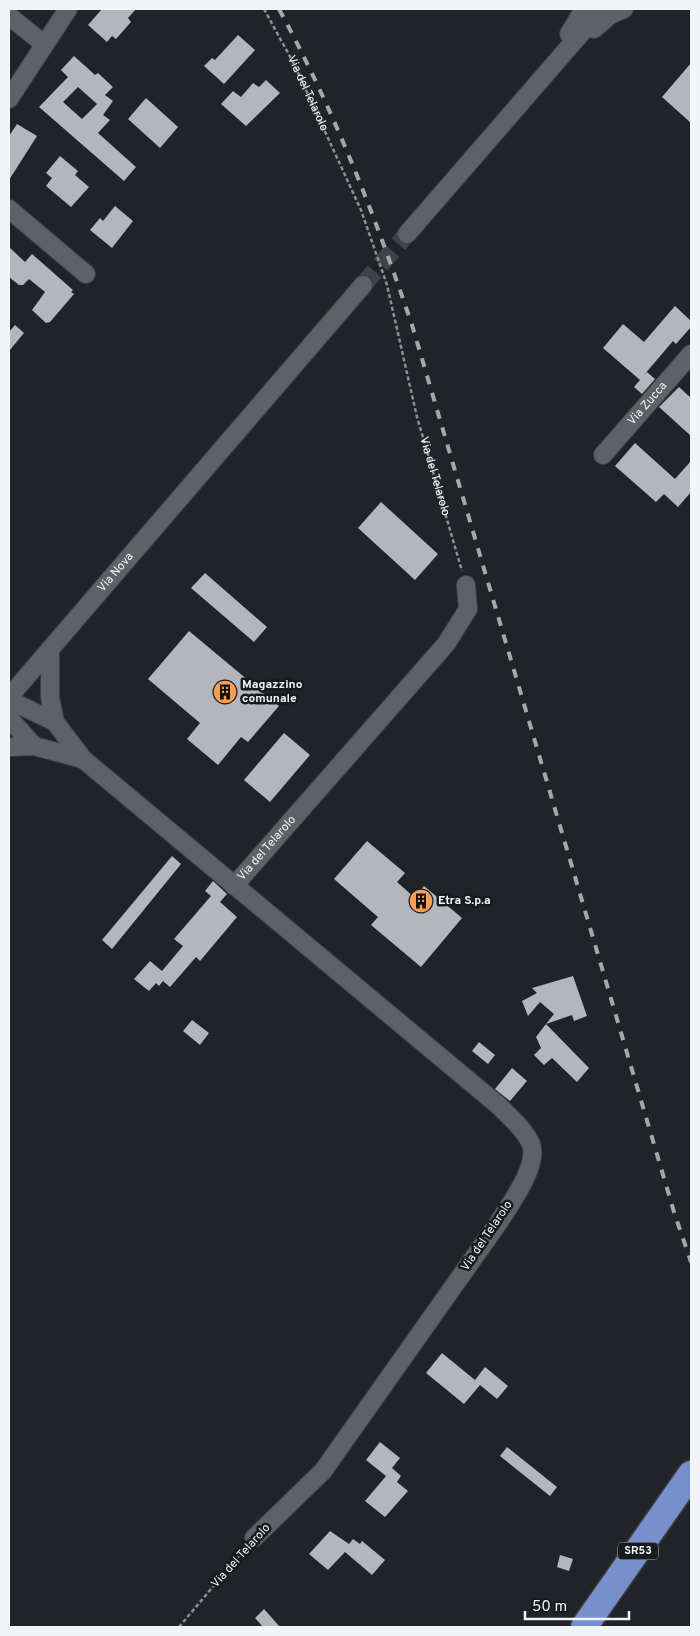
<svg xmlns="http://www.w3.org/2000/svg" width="700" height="1636" viewBox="0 0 700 1636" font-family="Overpass,sans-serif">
<rect width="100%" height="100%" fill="#212328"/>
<path fill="#b3b6bc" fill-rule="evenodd" d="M 102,9 L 136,9 L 128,18 L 131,22 L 116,39 L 112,36 L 107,42 L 88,25 Z
M 238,35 L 255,50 L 224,84 L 204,66 L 212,58 L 215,60 Z
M 74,56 L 95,75 L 98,73 L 113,87 L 105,95 L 113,101 L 103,115 L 110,120 L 98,133 L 136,167 L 124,181 L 39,107 L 68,77 L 61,70 ZM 78,87 L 97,104 L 82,119 L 63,102 Z
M 691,63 L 691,123 L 662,97 Z
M 266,80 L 280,93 L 246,126 L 221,104 L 233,91 L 241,97 L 253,83 L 259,87 Z
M 146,98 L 178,127 L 160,148 L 128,119 Z
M 17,124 L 37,136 L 9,180 L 9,136 Z
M 60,156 L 78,171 L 75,175 L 89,187 L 71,207 L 46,186 L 52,178 L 46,173 Z
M 115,206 L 133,221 L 112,248 L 90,230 L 100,218 L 103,221 Z
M 9,247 L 25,262 L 32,254 L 73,290 L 71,292 L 74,294 L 50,322 L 46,323 L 32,310 L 45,292 L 29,279 L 23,285 L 19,285 L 9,277 Z
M 675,306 L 691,321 L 691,327 L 676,344 L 673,341 L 644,375 L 647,372 L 655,379 L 642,394 L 634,387 L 640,380 L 603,348 L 623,324 L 644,342 Z
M 15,325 L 24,333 L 9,351 L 9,332 Z
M 679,387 L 691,398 L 691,436 L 659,407 Z
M 635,443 L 675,479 L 691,461 L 691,492 L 678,507 L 664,494 L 656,502 L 615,466 Z
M 381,502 L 438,554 L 415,580 L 358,528 Z
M 205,573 L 267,627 L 254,642 L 191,588 Z
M 189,631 L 279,706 L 248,742 L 241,737 L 218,765 L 187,739 L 200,723 L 148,679 Z
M 284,733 L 310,755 L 270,802 L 244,780 Z
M 367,841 L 405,873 L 397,882 L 415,898 L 424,886 L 462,918 L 421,967 L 371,925 L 378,917 L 334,879 Z
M 172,856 L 181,864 L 112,949 L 102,940 Z
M 213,881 L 227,894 L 220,902 L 237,917 L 200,961 L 196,957 L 170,987 L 163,981 L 159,986 L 156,983 L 149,991 L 134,979 L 150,961 L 162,971 L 183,946 L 174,939 L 211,896 L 205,891 Z
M 573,976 L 587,1016 L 574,1021 L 572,1015 L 546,1024 L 554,1014 L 540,1002 L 528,1016 L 522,1001 L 537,993 L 532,988 Z
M 192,1020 L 209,1033 L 200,1045 L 183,1031 Z
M 546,1024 L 589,1068 L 577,1082 L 552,1058 L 544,1065 L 534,1055 L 541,1048 L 536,1037 Z
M 479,1042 L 495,1055 L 488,1064 L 472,1051 Z
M 512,1068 L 527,1081 L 510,1101 L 495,1089 Z
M 442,1353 L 475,1380 L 485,1367 L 508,1386 L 497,1399 L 480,1385 L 464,1404 L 426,1373 Z
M 380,1442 L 400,1458 L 392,1468 L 401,1476 L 397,1482 L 408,1491 L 385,1517 L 365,1501 L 386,1476 L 366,1460 Z
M 507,1447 L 557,1487 L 550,1496 L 500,1456 Z
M 330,1531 L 349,1544 L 353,1539 L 360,1544 L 362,1541 L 385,1560 L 372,1575 L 345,1552 L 328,1570 L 309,1554 Z
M 560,1555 L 573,1559 L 569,1571 L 557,1567 Z
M 264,1609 L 280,1627 L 263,1627 L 255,1618 Z"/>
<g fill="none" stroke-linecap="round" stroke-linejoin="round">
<path stroke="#404247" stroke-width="18" stroke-dasharray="18 9" stroke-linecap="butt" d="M 363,285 L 407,234"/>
<g stroke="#3e3f43" stroke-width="20">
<g id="minor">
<path d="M 9,16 L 44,44"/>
<path d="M 594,29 L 610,15 L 624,9"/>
<path d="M 569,34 L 584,9"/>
<path d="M 9,99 L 68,9"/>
<path d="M 9,209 L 86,274"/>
<path d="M 407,234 L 602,9"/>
<path id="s2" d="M 603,455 L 691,354"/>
<path d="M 50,649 L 50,697 L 55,722 L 83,759 L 498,1105 C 510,1117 524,1129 531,1144 C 539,1166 510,1204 499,1222 L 323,1471 L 254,1538"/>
<path id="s3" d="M 9,697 L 363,285"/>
<path d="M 9,700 L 55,722"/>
<path d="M 9,718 L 34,746"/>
<path d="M 9,747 L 34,746 L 83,759"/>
<path id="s4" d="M 234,886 L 446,644 L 468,609 L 466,585"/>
</g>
</g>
<g stroke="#3e3f43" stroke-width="29">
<path id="highway" d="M 584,1627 L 691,1474"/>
</g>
<g stroke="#8d8f93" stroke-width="2.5" stroke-dasharray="4 2.5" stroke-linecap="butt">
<path id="s1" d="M 264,9 L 294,64 L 361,210 L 387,285 L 417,417 L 462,571"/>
<path d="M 179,1627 L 244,1550"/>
</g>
<use href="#minor" stroke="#5e6166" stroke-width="18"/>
<use href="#highway" stroke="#778fcb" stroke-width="26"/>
<path stroke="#a5a7aa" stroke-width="4" stroke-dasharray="9 9" stroke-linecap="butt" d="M 279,9 C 334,110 375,216 412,325 L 674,1212 L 691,1262"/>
</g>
<defs>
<g id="building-disc" transform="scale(1.25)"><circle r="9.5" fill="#fc9e52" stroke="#181a1e"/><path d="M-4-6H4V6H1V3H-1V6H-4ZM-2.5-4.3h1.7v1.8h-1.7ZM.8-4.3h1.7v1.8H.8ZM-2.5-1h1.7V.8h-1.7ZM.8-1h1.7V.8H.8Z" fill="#111"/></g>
</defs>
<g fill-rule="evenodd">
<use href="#building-disc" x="225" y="692"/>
<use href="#building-disc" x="421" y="901"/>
</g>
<g text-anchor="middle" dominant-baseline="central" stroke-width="5" stroke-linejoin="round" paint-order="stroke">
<rect fill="#181a1e" stroke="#b1b3b6" stroke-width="1" x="618" y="1542.5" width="40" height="17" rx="4"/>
<g font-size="11" font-weight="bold" fill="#f3f4f7">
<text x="638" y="1551">SR53</text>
</g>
<g font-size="12" fill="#f3f4f7" stroke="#181a1e">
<text stroke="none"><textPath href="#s1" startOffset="95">Via del Telarolo</textPath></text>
<text stroke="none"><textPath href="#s2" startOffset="68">Via Zucca</textPath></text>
<text stroke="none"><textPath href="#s1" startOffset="500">Via del Telarolo</textPath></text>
<text stroke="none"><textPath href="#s3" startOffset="164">Via Nova</textPath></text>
<text stroke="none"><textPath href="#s4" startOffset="50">Via del Telarolo</textPath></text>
<text transform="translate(487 1236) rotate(-56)">Via del Telarolo</text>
<text transform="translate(241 1556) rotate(-48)">Via del Telarolo</text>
</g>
<g font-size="12" font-weight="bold" fill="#f3f4f7" stroke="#181a1e" text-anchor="start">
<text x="242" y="685">Magazzino<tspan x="242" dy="14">comunale</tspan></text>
<text x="438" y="901">Etra S.p.a</text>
</g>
</g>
<rect width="700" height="1636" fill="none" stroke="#f3f4f7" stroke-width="20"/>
<path d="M525 1611v8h104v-8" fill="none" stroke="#f3f4f7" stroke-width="2.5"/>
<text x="532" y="1611" font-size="15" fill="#f3f4f7" stroke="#181a1e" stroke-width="4" paint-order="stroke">50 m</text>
</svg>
